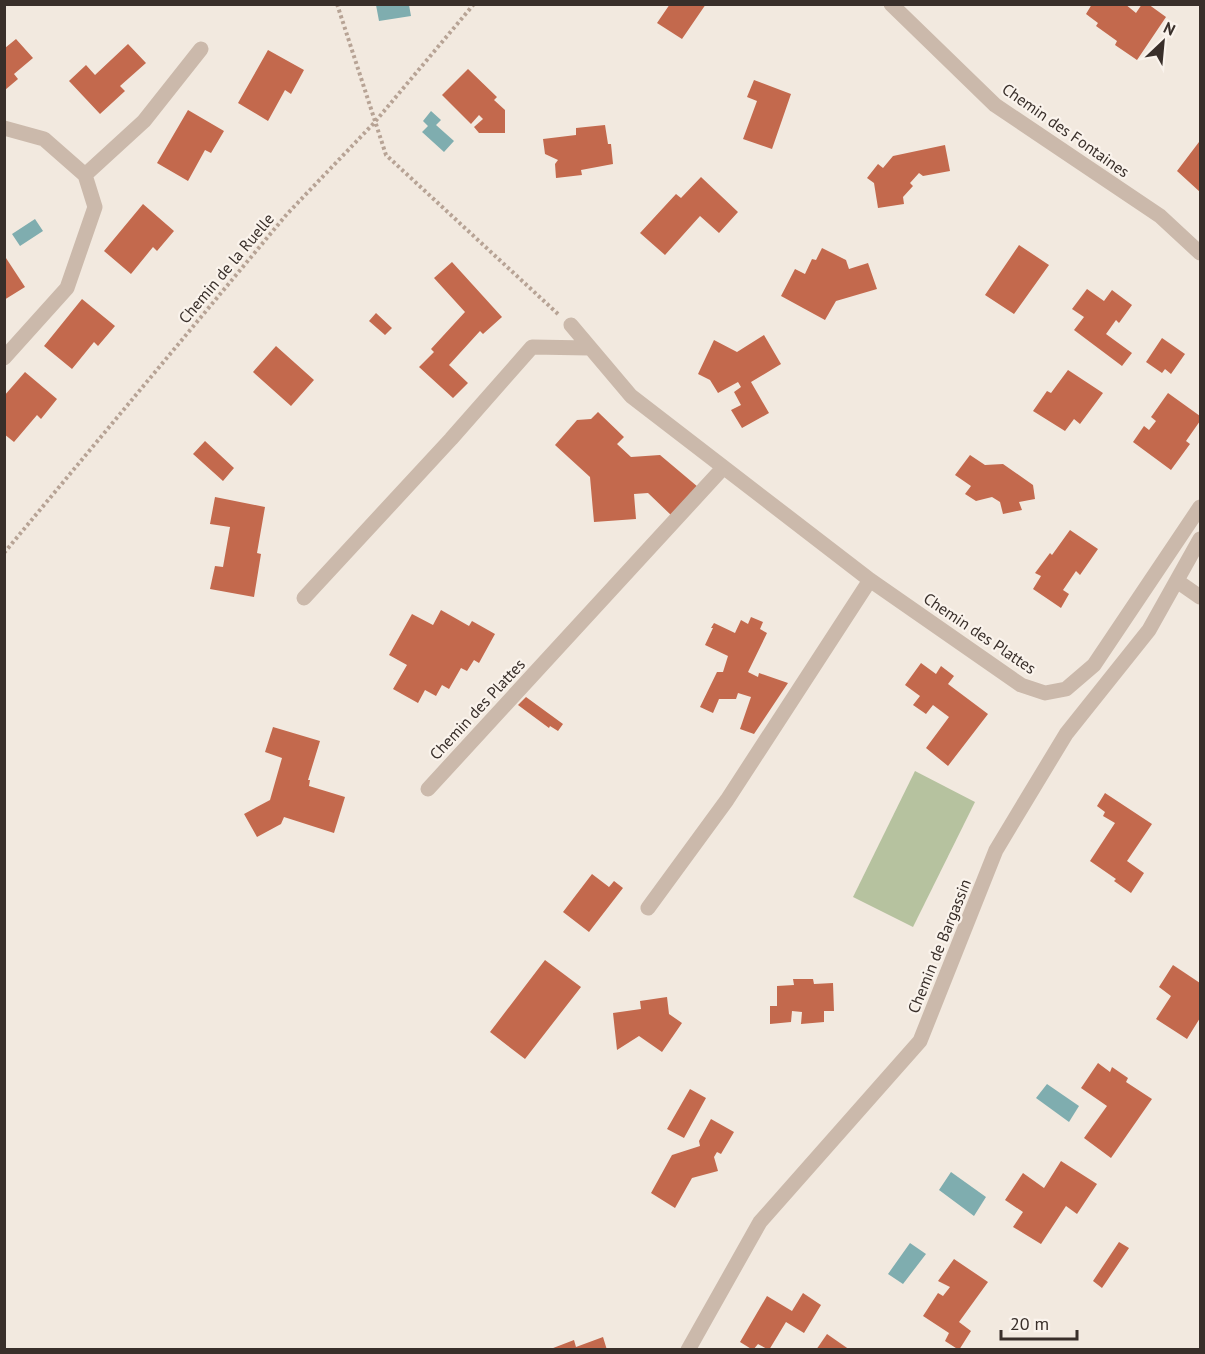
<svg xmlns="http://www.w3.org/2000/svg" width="1205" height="1354" viewBox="0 0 1205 1354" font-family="'PT Sans',sans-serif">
<rect width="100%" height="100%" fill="#f2e9df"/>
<path fill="#b6c29f" d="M 915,771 L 975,802 L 913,927 L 853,897 Z"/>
<path fill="#7fadaf" d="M 376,5 L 409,5 L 411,16 L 379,21 Z
M 431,111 L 441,120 L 436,125 L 454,141 L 444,152 L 422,132 L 428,126 L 423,121 Z
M 35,219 L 43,231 L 20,246 L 12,234 Z
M 1047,1084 L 1079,1106 L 1069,1122 L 1036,1098 Z
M 951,1172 L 986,1197 L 974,1216 L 939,1190 Z
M 910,1243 L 926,1254 L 903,1284 L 888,1274 Z"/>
<path fill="#c3694d" d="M 670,4 L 706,4 L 682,39 L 657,23 Z
M 1092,4 L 1110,6 L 1125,4 L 1136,13 L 1142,4 L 1148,4 L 1166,17 L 1137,60 L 1115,45 L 1117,41 L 1096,26 L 1098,23 L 1086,14 Z
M 16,39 L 33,58 L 14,74 L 18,79 L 5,90 L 5,48 Z
M 128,44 L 146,63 L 120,86 L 125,91 L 100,114 L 69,81 L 86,65 L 95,75 Z
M 268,50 L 304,70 L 291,94 L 285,90 L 268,121 L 238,103 Z
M 468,69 L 497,97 L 494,100 L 505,110 L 505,133 L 479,133 L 474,127 L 483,119 L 479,115 L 471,124 L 442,95 Z
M 754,80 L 791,94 L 772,149 L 743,139 L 757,101 L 747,97 Z
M 188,110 L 224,131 L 211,153 L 205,150 L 188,181 L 157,163 Z
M 605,125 L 608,144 L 611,144 L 613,164 L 581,170 L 582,175 L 556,178 L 555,164 L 558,160 L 545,154 L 543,139 L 576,135 L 576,128 Z
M 1199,142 L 1200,144 L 1200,192 L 1177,171 Z
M 945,145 L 950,171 L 923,176 L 919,173 L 910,183 L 913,186 L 903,197 L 904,204 L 878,208 L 874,183 L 867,178 L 878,164 L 883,168 L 893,156 Z
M 701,177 L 738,212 L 719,233 L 700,216 L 665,255 L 640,233 L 676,194 L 681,198 Z
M 143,204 L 174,231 L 157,251 L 153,247 L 131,274 L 104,251 Z
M 1019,245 L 1049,265 L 1014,314 L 985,295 Z
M 822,248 L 846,260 L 849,269 L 868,263 L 877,289 L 836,301 L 825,320 L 781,296 L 795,269 L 805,274 L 812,259 L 816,260 Z
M 4,255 L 25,287 L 4,300 Z
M 452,262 L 502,317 L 483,334 L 480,331 L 449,365 L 468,383 L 453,398 L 419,367 L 434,352 L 431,349 L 465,312 L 434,278 Z
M 1087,289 L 1104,301 L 1112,290 L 1132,305 L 1119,323 L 1116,320 L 1106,334 L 1132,353 L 1122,366 L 1074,330 L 1084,317 L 1072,309 Z
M 82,299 L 115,326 L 98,346 L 94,342 L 72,369 L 44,346 Z
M 376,313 L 392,328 L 385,335 L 369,321 Z
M 764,335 L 781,364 L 751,382 L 769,413 L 742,428 L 731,410 L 741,405 L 734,392 L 741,387 L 738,382 L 718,393 L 710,380 L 698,374 L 714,340 L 737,352 Z
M 1162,338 L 1185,354 L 1171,374 L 1165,369 L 1162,373 L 1146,362 Z
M 276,346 L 314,380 L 291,406 L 253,372 Z
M 1068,370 L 1103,393 L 1080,424 L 1074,419 L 1065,431 L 1033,411 L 1047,391 L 1051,393 Z
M 25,372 L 57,399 L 41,419 L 37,415 L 14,442 L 4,434 L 4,396 Z
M 1168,393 L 1200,416 L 1200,421 L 1186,441 L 1190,444 L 1171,470 L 1133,442 L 1144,426 L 1149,430 L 1156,421 L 1151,417 Z
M 598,412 L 624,437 L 617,444 L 631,457 L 660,455 L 698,487 L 672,516 L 648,493 L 634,494 L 636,519 L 594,522 L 590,477 L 555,445 L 577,420 L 591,419 Z
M 205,441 L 234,468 L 223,481 L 193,454 Z
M 970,455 L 985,465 L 1003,464 L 1033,485 L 1035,499 L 1019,502 L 1022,510 L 1003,514 L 1000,502 L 992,497 L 976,501 L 965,494 L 971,486 L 955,475 Z
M 215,497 L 265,507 L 257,553 L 261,554 L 254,597 L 210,589 L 215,566 L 223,567 L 230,527 L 210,524 Z
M 1070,530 L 1098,549 L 1080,575 L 1076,571 L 1063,590 L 1069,594 L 1061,608 L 1033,589 L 1041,576 L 1035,573 L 1050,553 L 1052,555 Z
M 441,610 L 469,626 L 472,621 L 495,634 L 479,663 L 474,660 L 467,671 L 461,668 L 449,689 L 442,685 L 436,696 L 425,690 L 418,703 L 393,689 L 407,665 L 389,655 L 412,614 L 433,625 Z
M 751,617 L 763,622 L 760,629 L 767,633 L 748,672 L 758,677 L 759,673 L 788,683 L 754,734 L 740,729 L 751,697 L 738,693 L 736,699 L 719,699 L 713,713 L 700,707 L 717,672 L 723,672 L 728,656 L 705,645 L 713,628 L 711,628 L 714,623 L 735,633 L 741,620 L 748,624 Z
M 921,663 L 936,674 L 941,666 L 954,676 L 948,684 L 988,714 L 948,766 L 926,748 L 949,717 L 933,705 L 926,714 L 913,705 L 920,696 L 905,685 Z
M 526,697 L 563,724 L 558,731 L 550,726 L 549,728 L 518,705 Z
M 273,727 L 320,741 L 308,780 L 310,780 L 309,786 L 345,797 L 334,833 L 284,817 L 281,824 L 257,837 L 244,814 L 270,800 L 282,758 L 265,752 Z
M 1105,793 L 1152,824 L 1127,861 L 1144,873 L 1131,893 L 1114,881 L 1116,879 L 1090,861 L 1115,823 L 1103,816 L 1105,812 L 1097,806 Z
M 592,874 L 609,887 L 614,881 L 623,888 L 589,932 L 563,912 Z
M 545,960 L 581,987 L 525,1059 L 490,1032 Z
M 1173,965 L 1200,983 L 1200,1018 L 1187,1039 L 1156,1019 L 1171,996 L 1159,987 Z
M 793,979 L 813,979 L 814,984 L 833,983 L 834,1011 L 824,1011 L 824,1022 L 801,1024 L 802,1012 L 792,1011 L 791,1022 L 770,1024 L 770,1006 L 777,1006 L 777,986 L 794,985 Z
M 667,997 L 669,1014 L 682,1023 L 662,1052 L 639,1036 L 617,1050 L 613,1013 L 641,1009 L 640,1001 Z
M 1098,1063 L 1110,1072 L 1112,1067 L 1128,1078 L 1126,1082 L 1152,1099 L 1111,1158 L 1084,1138 L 1107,1106 L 1081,1088 Z
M 690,1089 L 706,1098 L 684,1138 L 667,1129 Z
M 711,1119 L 734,1132 L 721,1154 L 717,1152 L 714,1157 L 718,1171 L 692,1178 L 675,1208 L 651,1193 L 672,1155 L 700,1146 L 699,1141 Z
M 1061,1161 L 1097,1184 L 1077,1214 L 1066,1206 L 1041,1244 L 1013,1227 L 1023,1212 L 1005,1200 L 1023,1173 L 1044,1188 Z
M 1119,1242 L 1129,1248 L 1102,1288 L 1093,1281 Z
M 954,1259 L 988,1282 L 959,1322 L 971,1331 L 959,1350 L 945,1341 L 949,1333 L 923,1316 L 938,1293 L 943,1296 L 950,1287 L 938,1281 Z
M 803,1293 L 821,1305 L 804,1333 L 786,1322 L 769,1350 L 758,1344 L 753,1350 L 740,1342 L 767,1296 L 792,1311 Z
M 827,1334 L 850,1350 L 816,1350 Z
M 603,1337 L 607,1350 L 548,1350 L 574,1340 L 576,1347 Z"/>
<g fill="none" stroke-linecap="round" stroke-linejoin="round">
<path stroke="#b7a395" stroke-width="4" stroke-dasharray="3 3" stroke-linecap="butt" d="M 337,4 L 386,155 L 558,314
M 4,553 L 287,214 L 374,123 L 474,4"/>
<path stroke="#cbb9ab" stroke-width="15" d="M 891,4 L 995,105 L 1160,216 L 1200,253
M 4,128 L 44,139 L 85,175 L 95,207 L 67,288 L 4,358
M 85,175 L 144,121 L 201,49
M 571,325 L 631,396 L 870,580 L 1021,685 L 1045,693 L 1066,689 L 1094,665 L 1200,507
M 1177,581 L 1200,597
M 304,598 L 451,439 L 532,347 L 589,348
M 428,789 L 723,468
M 648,908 L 727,800 L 870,580
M 688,1350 L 760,1222 L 920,1041 L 996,850 L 1066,734 L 1149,630 L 1200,539"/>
</g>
<g text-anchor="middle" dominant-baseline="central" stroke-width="4.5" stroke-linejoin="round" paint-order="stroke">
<g font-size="16" fill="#392f2a" stroke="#faf3ec">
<text transform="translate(1066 130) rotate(35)">Chemin des Fontaines</text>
<text transform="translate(226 268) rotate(-50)">Chemin de la Ruelle</text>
<text transform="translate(980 633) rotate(34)">Chemin des Plattes</text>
<text transform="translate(477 709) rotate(-47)">Chemin des Plattes</text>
<text transform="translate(939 946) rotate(-68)">Chemin de Bargassin</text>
</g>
</g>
<rect width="1205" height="1354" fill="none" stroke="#392f2a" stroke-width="12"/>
<g transform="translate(1163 42) rotate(26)" stroke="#faf3ec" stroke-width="4.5" paint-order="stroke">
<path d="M0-4.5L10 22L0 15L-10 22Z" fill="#392f2a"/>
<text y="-9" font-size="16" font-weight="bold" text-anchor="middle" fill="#392f2a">N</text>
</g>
<path d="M1001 1330v9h76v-9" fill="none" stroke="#392f2a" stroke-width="3"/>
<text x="1010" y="1330" font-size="18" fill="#392f2a" stroke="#faf3ec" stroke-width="4.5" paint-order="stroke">20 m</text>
</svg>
